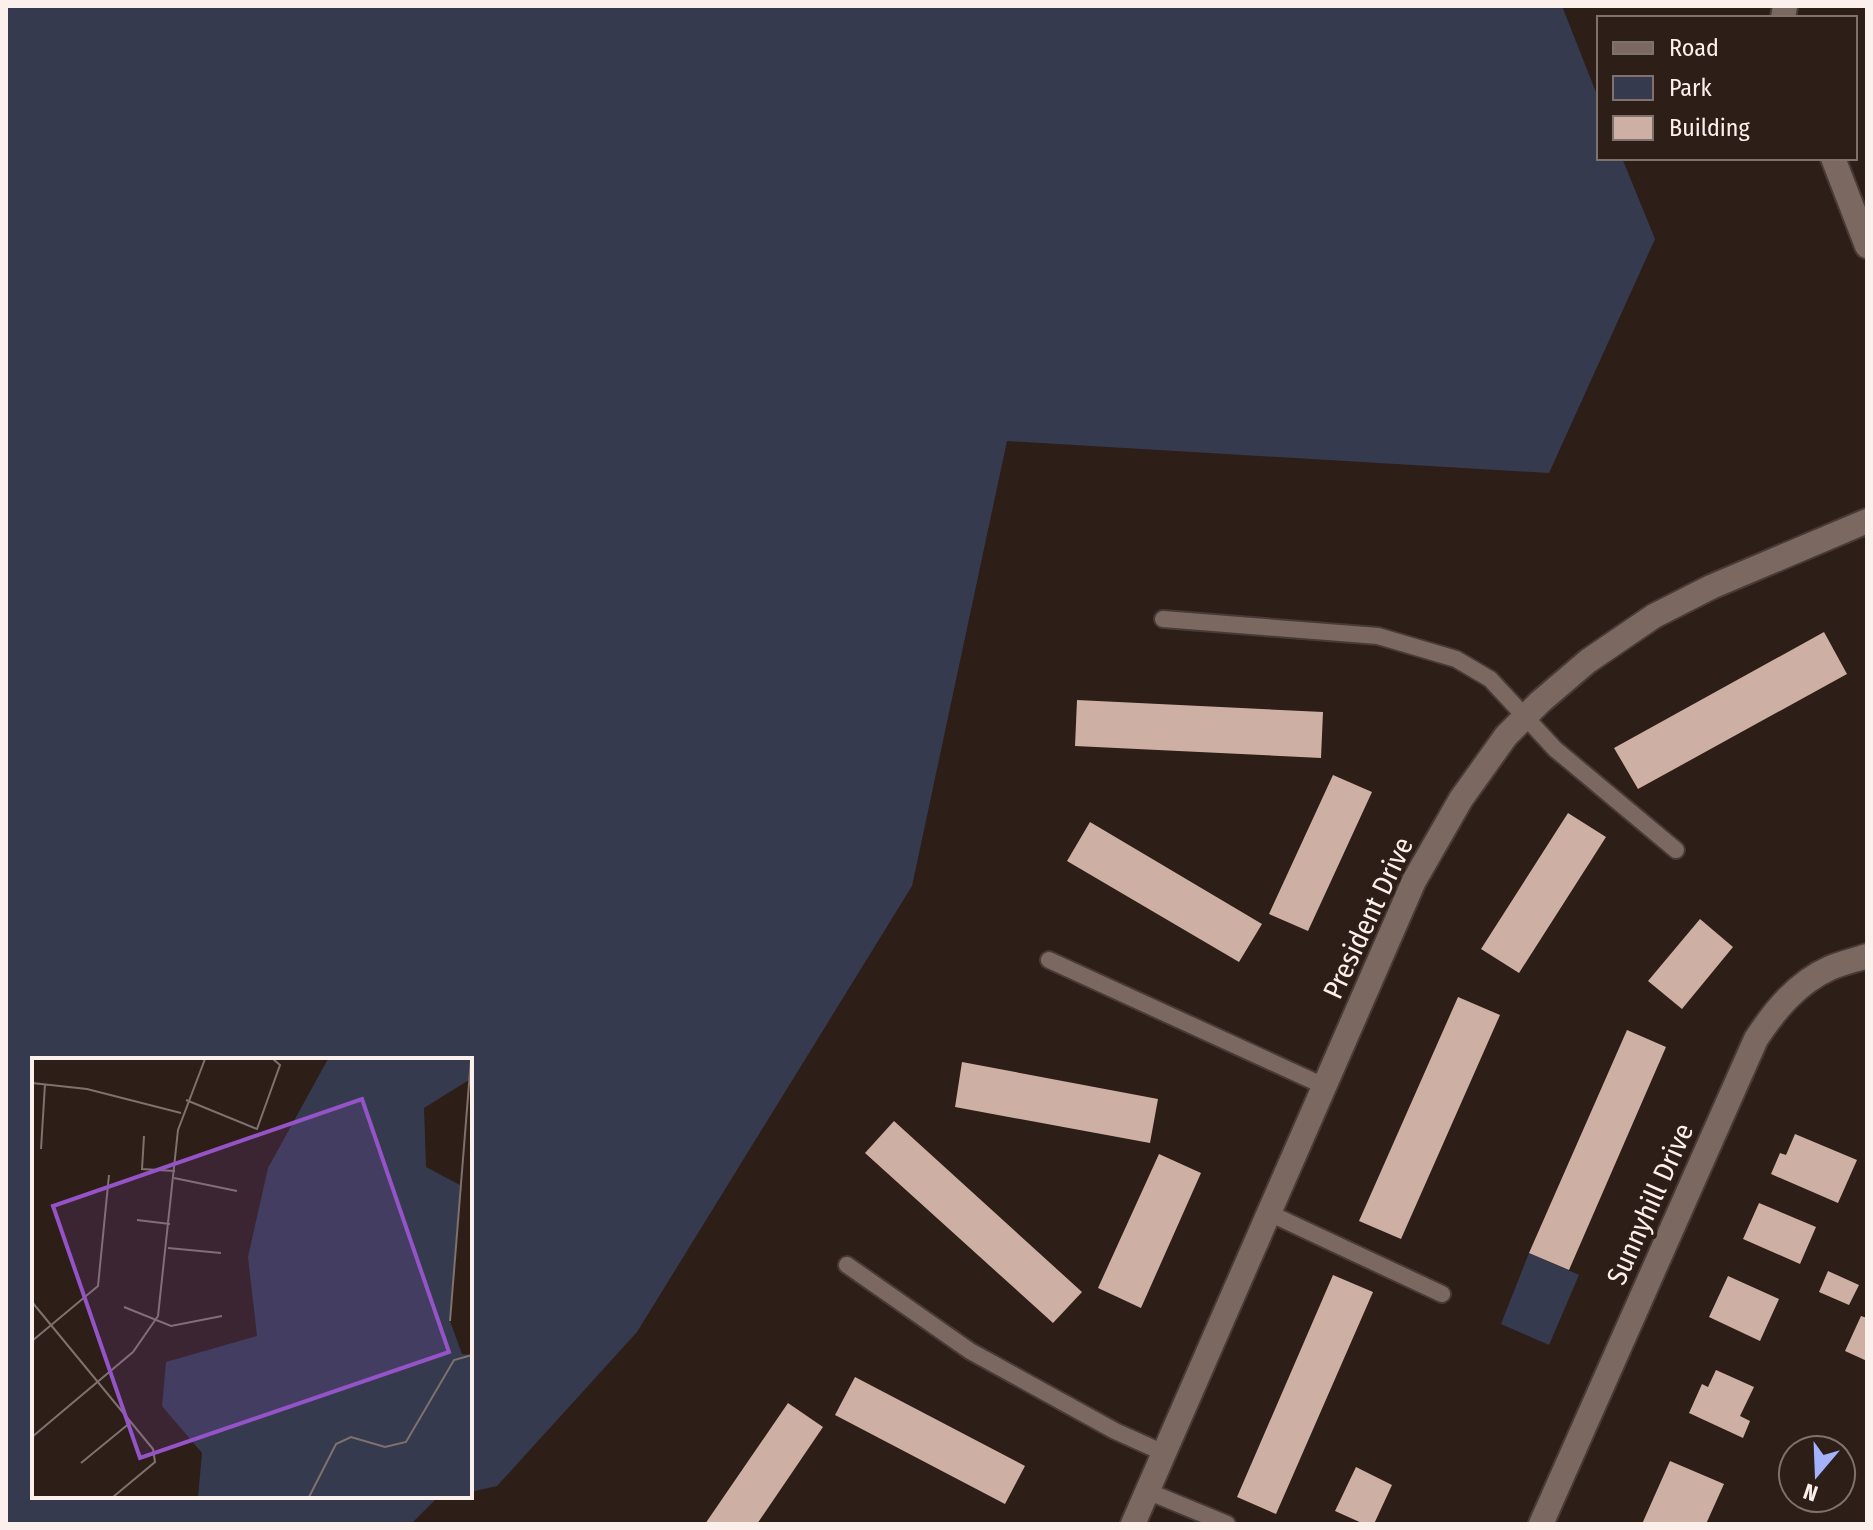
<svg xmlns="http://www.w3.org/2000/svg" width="1873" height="1530" viewBox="0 0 1873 1530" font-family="'Fira Sans Condensed',sans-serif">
<rect width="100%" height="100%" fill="#2d1e18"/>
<path fill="#363a4f" d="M 6,6 L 1562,6 L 1599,100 L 1599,158 L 1622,158 L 1655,239 L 1549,473 L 1007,441 L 912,886 L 637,1332 L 497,1486 L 470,1492 L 470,1060 L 34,1060 L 34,1496 L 454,1496 L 435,1500 L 411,1524 L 6,1524 Z
M 1529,1253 L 1579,1275 L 1549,1345 L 1501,1324 Z"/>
<path fill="#ceafa3" d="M 1824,632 L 1847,674 L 1638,789 L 1614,748 Z
M 1077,700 L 1323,712 L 1321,758 L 1075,746 Z
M 1333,775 L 1372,792 L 1308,931 L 1269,914 Z
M 1568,813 L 1606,837 L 1519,973 L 1481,949 Z
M 1090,822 L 1262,924 L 1239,962 L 1067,861 Z
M 1700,919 L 1733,947 L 1682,1009 L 1648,981 Z
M 1458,997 L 1500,1015 L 1401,1239 L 1359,1221 Z
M 1627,1030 L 1666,1047 L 1569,1270 L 1529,1253 Z
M 962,1062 L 1158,1099 L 1150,1143 L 955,1107 Z
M 894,1121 L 1082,1292 L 1053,1323 L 865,1153 Z
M 1795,1134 L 1857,1160 L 1838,1203 L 1771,1174 L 1780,1153 L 1786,1155 Z
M 1159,1154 L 1201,1173 L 1141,1308 L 1098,1288 Z
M 1759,1203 L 1816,1227 L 1800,1264 L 1743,1239 Z
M 1828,1271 L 1859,1285 L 1849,1305 L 1819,1292 Z
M 1333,1275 L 1373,1292 L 1276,1514 L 1237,1497 Z
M 1728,1276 L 1779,1299 L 1760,1341 L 1709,1317 Z
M 1861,1316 L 1867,1318 L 1867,1361 L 1845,1351 Z
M 1716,1370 L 1754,1387 L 1740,1416 L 1750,1421 L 1743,1438 L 1689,1413 L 1702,1384 L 1708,1387 Z
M 855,1377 L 1025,1466 L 1005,1504 L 835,1415 Z
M 788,1403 L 823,1427 L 757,1524 L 705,1524 Z
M 1670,1461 L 1724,1484 L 1706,1524 L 1642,1524 Z
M 1356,1467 L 1392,1485 L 1374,1524 L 1364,1524 L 1335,1511 Z"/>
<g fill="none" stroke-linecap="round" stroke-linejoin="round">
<g stroke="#483a37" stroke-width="20">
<path id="service" d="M 1163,619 L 1378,636 L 1456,659 L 1490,679 L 1555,749 L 1676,850
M 1049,960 L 1324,1086
M 1269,1213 L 1442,1294
M 847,1265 L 970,1351 L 1115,1431 L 1164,1453
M 1147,1491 L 1227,1524"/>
</g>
<g stroke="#483a37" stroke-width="28">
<path id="minor" d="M 1783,18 L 1785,6
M 1833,158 L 1867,246
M 1133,1524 L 1414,881 L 1461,799 L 1506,736 L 1540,702 L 1588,661 L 1654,616 L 1711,587 L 1867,521
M 1541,1524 L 1756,1039 C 1775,1010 1797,983 1830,968 C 1842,963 1855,960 1867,956"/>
</g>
<use href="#service" stroke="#7b6861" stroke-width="16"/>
<use href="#minor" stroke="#7b6861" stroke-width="24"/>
</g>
<g text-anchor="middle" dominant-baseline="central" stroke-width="8" stroke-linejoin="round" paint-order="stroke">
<g font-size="28" fill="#fbf0eb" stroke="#2d1e18">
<text transform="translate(1368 918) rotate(-65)">President Drive</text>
<text transform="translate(1650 1204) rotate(-66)">Sunnyhill Drive</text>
</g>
</g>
<g transform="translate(32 1058)">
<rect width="440" height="440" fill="#2d1e18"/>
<path d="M 296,1 L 438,1 L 437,22 L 392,50 L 394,109 L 428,127 L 418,263 L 430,296 L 440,297 L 440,439 L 166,439 L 170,395 L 130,348 L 134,304 L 225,278 L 216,199 L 236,110 Z" fill="#363a4f"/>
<path fill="none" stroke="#7f726c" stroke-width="2" d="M 0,25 L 55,31 L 149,55M 154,42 L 225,71 L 248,7 L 241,1M 112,78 L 110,111 L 143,113M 9,91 L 13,26M 142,120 L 205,133M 105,162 L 138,166M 136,190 L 189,195M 0,244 L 121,391 L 123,404 L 81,439M 92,249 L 139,268 L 190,258M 418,263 L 439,1M 0,283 L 66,228 L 77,117M 0,379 L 101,294 L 126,258 L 146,72 L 173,1M 49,405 L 99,364M 277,439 L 304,386 L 319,379 L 353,389 L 374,384 L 422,302 L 440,297"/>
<path fill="#9553c8" fill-opacity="0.15" stroke="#9553c8" stroke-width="4" d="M 330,41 L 417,294 L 108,400 L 21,148 Z"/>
<rect width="440" height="440" fill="none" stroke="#fbf0eb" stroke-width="4"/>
</g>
<rect width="1873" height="1530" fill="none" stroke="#fbf0eb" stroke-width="16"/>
<rect x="1597" y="16" width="260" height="144" fill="#2d1e18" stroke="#7f726c" stroke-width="2"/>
<rect x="1613" y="42" width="40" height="12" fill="#7b6861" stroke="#7f726c" stroke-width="2"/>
<text x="1669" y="56" font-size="24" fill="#fbf0eb">Road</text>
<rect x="1613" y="76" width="40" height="24" fill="#363a4f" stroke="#7f726c" stroke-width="2"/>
<text x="1669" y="96" font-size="24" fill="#fbf0eb">Park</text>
<rect x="1613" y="116" width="40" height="24" fill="#ceafa3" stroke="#7f726c" stroke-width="2"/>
<text x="1669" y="136" font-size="24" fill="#fbf0eb">Building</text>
<g transform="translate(1817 1474) rotate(199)"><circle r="38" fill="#2d1e18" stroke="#7f726c" stroke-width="2"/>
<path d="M0-6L14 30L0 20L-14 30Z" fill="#a4b2fc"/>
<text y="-12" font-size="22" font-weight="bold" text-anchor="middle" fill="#fbf0eb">N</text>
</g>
</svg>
